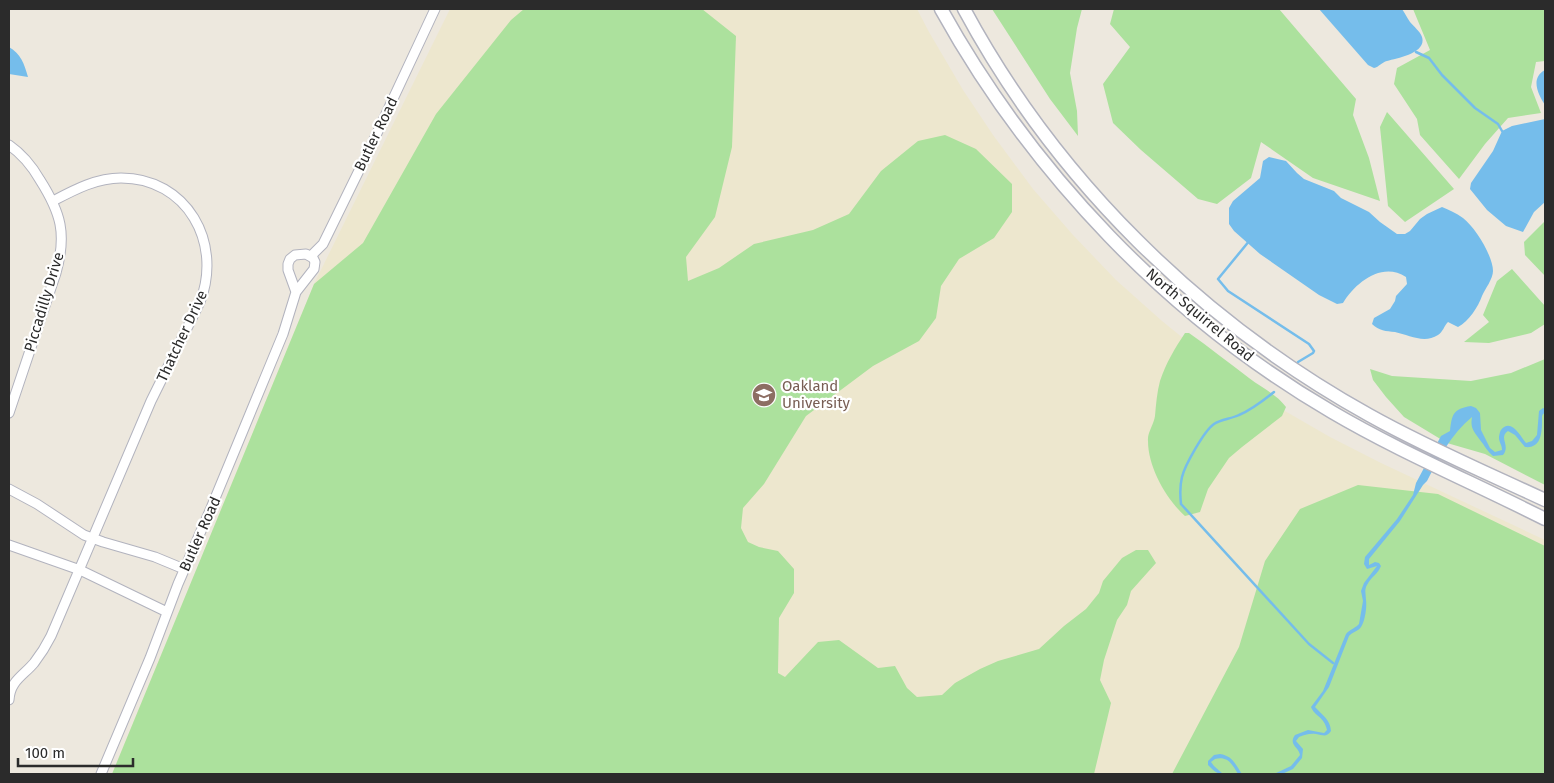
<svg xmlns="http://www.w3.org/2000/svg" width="1554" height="783" viewBox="0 0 1554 783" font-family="'Fira Sans',sans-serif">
<rect width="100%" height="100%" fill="#ede8de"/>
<path fill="#ede7ce" d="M 450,9 L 917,9 L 929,32 L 963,90 L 993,135 L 1033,189 L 1073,235 L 1116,280 L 1162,321 L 1204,355 L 1278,407 L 1330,437 L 1381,463 L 1545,540 L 1545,774 L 112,774 L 314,284 Z"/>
<path fill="#ace19d" d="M 524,9 L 702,9 L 736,36 L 732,147 L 715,217 L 686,257 L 688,281 L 719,268 L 754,244 L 813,230 L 849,214 L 881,171 L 918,141 L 945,135 L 976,149 L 1012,184 L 1012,212 L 994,238 L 959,259 L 941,286 L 936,318 L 919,341 L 873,366 L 806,416 L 764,484 L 743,508 L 741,528 L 748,542 L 759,547 L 778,551 L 794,569 L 794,593 L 779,618 L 778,673 L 785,677 L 818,642 L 839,640 L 878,668 L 895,666 L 907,688 L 917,697 L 942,695 L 955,683 L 980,669 L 998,661 L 1039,649 L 1064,626 L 1086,609 L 1099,593 L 1103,581 L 1122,558 L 1136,550 L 1148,550 L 1156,563 L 1131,591 L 1127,605 L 1117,620 L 1104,660 L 1100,680 L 1111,703 L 1094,774 L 112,774 L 314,284 L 363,243 L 436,114 L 511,20 Z
M 992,9 L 1082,9 L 1077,28 L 1070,73 L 1077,111 L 1078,136 L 1050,99 Z
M 1114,9 L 1279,9 L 1356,99 L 1353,115 L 1369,158 L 1380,201 L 1313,178 L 1261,142 L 1251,178 L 1217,204 L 1198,199 L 1141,150 L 1113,123 L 1103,84 L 1130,47 L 1110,24 Z
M 1413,9 L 1545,9 L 1545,61 L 1536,62 L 1531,87 L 1541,113 L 1508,118 L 1485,144 L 1459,179 L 1420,135 L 1417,119 L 1394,84 L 1397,68 L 1430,50 Z
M 1387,112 L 1454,189 L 1405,222 L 1388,206 L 1380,127 Z
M 1545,221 L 1545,276 L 1525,255 L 1524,242 Z
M 1512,269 L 1545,306 L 1545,324 L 1531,333 L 1489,343 L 1464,342 L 1489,322 L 1483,315 L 1497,281 Z
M 1185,333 L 1189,333 C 1209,347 1229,363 1249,378 C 1262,388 1276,394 1286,407 L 1282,416 L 1242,447 L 1229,458 L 1208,489 L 1200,512 L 1185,516 C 1166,499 1148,467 1148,441 C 1147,433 1154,424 1155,416 C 1156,404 1157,392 1160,381 C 1166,363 1175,348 1185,333 Z
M 1545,359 L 1545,485 L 1485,454 L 1447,443 L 1404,417 L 1386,397 L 1373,380 L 1370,369 L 1392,376 L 1471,381 L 1511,373 Z
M 1358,485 L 1438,494 L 1545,546 L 1545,774 L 1172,774 L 1239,647 L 1265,561 L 1300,509 Z"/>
<path fill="#75bdeb" d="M 1319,9 L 1402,9 C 1405,13 1407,18 1410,22 C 1414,27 1420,31 1422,37 C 1427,53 1398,58 1387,61 C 1382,62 1379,67 1374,68 L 1368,65 Z
M 9,47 C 21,54 24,63 28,77 L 9,74 Z
M 1545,70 L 1545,105 C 1538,94 1530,78 1545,70 Z
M 1545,119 L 1545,202 L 1534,212 L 1523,232 L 1506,226 L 1487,210 L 1470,189 L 1471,183 L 1493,151 L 1502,131 L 1512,126 Z
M 1269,157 L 1286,161 L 1297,173 L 1304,179 L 1334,191 L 1341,198 L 1369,212 L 1380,222 L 1397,234 L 1405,234 L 1410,231 L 1420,219 L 1427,214 L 1442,207 C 1449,210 1456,213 1463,218 C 1475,227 1493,256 1493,271 C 1493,279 1485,289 1482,296 C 1478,307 1469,321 1458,327 L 1448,322 C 1444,326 1443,332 1438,335 C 1424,344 1409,335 1395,332 C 1386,331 1379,331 1372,324 L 1374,318 L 1390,309 L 1395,301 L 1396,296 L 1407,284 L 1406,277 C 1382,261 1355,283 1343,303 L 1337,304 L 1319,295 L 1260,254 L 1234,231 L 1229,224 L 1229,208 L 1233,201 L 1260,178 L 1263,161 Z
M 1471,406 L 1476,408 L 1480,413 L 1481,430 L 1490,448 L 1495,452 L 1502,450 C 1502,445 1499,442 1499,438 C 1499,436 1500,431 1501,430 C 1511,417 1521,437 1526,443 L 1532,441 L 1537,435 L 1539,411 L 1543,408 L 1545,409 L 1545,413 L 1543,414 L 1542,416 C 1542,429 1543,449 1525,447 L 1515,435 L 1508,431 C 1498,438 1511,445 1503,455 L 1493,456 C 1487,451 1485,446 1480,440 C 1474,431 1470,429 1472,417 C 1451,434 1439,458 1427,481 L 1423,485 L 1400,521 L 1369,559 L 1369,565 L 1375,562 L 1379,563 L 1381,566 C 1378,574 1371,577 1367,585 C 1364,590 1366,595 1366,600 C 1367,607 1365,621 1361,627 C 1359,631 1352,632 1349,636 L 1329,687 L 1315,707 C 1322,715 1330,719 1331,731 C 1326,738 1323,735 1316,734 C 1310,733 1304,735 1299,737 L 1296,741 L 1303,749 L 1302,758 L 1293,769 L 1282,774 L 1274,774 L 1291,766 L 1300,755 C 1299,747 1288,745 1295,735 L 1308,730 L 1324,733 L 1327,730 C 1324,716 1315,717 1311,707 L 1323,691 L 1346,634 C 1350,629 1356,628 1359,624 L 1363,601 L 1361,591 L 1364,583 L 1377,566 L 1367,569 L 1364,564 L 1365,557 L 1397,519 L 1413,495 L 1416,483 L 1441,436 L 1450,431 C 1452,414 1453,409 1471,406 Z
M 1220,754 C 1233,756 1235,764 1242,774 L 1238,774 C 1232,764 1228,756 1215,759 L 1211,762 L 1214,766 L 1223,774 C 1216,774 1212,769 1208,765 L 1208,761 L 1214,755 Z"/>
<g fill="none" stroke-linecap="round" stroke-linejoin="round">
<path stroke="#75bdeb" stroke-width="2.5" d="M 1416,52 L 1429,58 L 1442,75 L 1475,108 L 1498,124 L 1502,131
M 1250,240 L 1218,279 L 1228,291 L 1309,344 L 1314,351 L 1313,353 L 1298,362
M 1274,392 C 1264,400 1251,410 1239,415 C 1231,419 1221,419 1214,424 C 1204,431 1185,465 1182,477 C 1180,485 1180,495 1181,504 L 1309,644 L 1333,663"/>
<g stroke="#b2b3be" stroke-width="11">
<path id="minor" d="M 9,145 C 22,154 32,166 40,180 C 61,213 67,234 56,273 L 9,413
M 311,256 L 323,244 L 371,146 L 435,9
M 9,489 L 37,504 L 84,535 L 103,542 L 155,557 L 184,569
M 9,545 L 80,570 L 167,612
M 9,700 C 10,681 23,676 34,663 C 41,654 46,646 51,636 L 151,401 L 200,302 C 223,243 187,178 121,178 C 96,178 74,190 53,201
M 101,774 L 150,658 L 178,584 L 211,508 L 283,334 L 296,292 L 314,269 L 315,262 L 313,258 L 306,254 L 295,255 L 290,259 L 288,264 L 288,270 L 296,292"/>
</g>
<g stroke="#b2b3be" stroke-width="15">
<path id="secondary" d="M 941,9 C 1032,173 1169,317 1332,412 C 1400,452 1474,483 1545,519
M 964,9 C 1056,180 1200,321 1369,415 C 1426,447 1487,473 1545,500"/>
</g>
<use href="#minor" stroke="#fff" stroke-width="9"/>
<use href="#secondary" stroke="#fff" stroke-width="12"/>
</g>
<defs>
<g id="university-disc" transform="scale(1.25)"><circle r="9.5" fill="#8d6e63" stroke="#fff"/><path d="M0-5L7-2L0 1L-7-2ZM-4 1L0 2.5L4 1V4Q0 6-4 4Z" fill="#fff"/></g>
</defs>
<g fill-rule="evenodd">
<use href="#university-disc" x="764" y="395"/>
</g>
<g text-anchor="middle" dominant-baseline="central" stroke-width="4.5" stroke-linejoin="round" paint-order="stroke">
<g font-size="15" fill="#2b2b2b" stroke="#fff">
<text transform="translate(376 134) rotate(-64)">Butler Road</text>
<text transform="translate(44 302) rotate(-73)">Piccadilly Drive</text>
<text transform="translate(1200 315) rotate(40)">North Squirrel Road</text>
<text transform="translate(182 336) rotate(-65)">Thatcher Drive</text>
<text transform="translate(200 534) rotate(-66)">Butler Road</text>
</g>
<g font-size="15" fill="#785e54" stroke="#fff" text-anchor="start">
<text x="782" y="386">Oakland<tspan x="782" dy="17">University</tspan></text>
</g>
</g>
<rect width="1554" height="783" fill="none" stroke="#2b2b2b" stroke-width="20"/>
<path d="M18 758v8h115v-8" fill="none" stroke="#2b2b2b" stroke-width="2.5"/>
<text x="25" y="758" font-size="15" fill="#2b2b2b" stroke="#ffffff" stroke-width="4" paint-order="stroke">100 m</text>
</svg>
